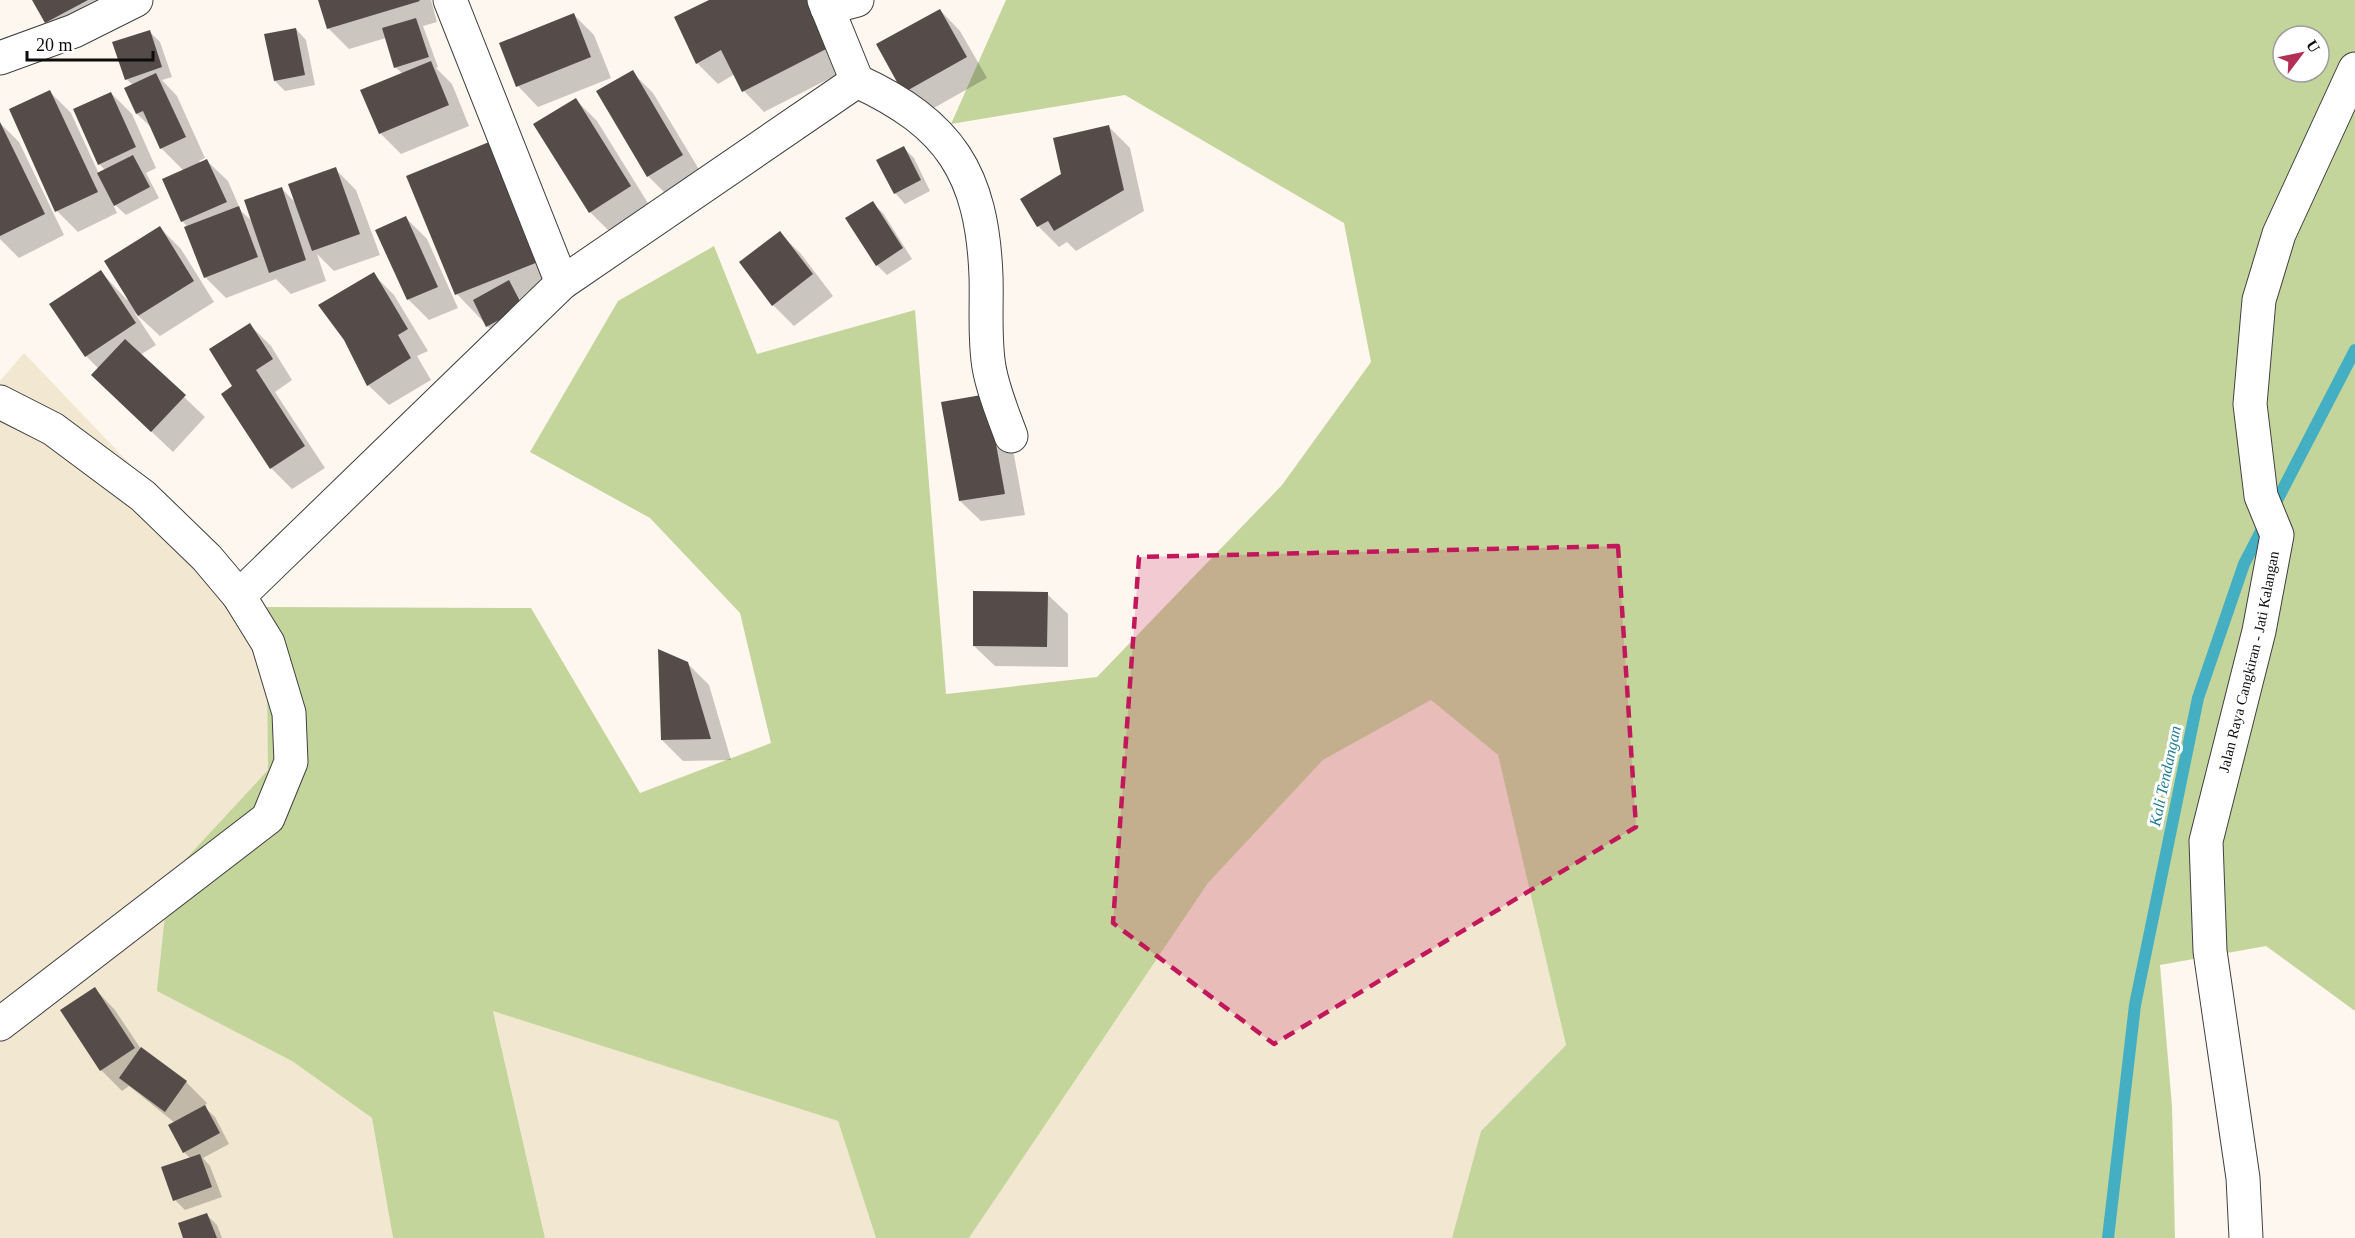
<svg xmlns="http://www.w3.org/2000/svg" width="2355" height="1238" viewBox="0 0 2355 1238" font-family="'Times New Roman',serif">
<rect width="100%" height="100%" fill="#fef7ef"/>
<path fill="#f2e7d1" d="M 24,353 L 266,607 L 268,770 L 169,877 L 292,1061 L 372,1118 L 393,1238 L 0,1238 L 0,381 Z
M 1431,700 L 1498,755 L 1566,1045 L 1481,1131 L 1452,1238 L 969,1238 L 1208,883 L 1323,760 Z
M 493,1010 L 838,1121 L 876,1238 L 545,1238 Z"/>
<path fill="#c4d59b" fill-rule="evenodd" d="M 1006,0 L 2355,0 L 2355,1011 L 2266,946 L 2160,965 L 2172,1106 L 2175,1238 L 1452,1238 L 1481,1131 L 1566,1045 L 1498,755 L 1431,700 L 1323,760 L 1208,883 L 969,1238 L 876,1238 L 838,1121 L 493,1011 L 545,1238 L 393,1238 L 372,1118 L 292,1061 L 157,991 L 169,877 L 268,770 L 266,607 L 531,608 L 640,793 L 771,743 L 740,613 L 650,518 L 530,452 L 618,301 L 714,246 L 757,354 L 915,310 L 946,694 L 1097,677 L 1282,485 L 1371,362 L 1344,223 L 1125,95 L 951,124 ZM 2283,36 L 2319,36 L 2319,72 L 2283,72 Z"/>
<path fill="#0003" d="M 34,0 L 117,0 L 67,43 L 46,22 Z
M 319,0 L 431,0 L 437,22 L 423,26 L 438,67 L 436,68 L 452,84 L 469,126 L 401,154 L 380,133 L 403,74 L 395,67 L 386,38 L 349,49 L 328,28 Z
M 712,0 L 819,0 L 854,66 L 764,112 L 744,91 L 735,74 L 718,84 L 697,63 Z
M 940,10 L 960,31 L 987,78 L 925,113 L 904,92 Z
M 574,15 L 594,35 L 611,78 L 538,107 L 518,86 Z
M 296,29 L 306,40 L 315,85 L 285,91 L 275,81 Z
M 149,31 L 160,42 L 172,77 L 162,80 L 177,96 L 205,158 L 199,161 L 201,163 L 207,161 L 228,181 L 241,211 L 253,222 L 282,189 L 296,203 L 335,169 L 356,190 L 380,255 L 334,271 L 317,254 L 326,281 L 291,294 L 276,279 L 226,298 L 205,277 L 188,227 L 182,221 L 184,171 L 161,148 L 153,129 L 137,114 L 126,89 L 133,85 L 126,79 Z
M 632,72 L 653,93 L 703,176 L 669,197 L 648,176 Z
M 50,92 L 71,113 L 99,174 L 106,171 L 99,164 L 111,93 L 132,114 L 156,168 L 146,173 L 159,198 L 126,215 L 112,202 L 117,213 L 78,232 L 57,211 Z
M 576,100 L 597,121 L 651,208 L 611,233 L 590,212 Z
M 0,123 L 19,142 L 64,235 L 19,258 L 0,239 Z
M 1109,127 L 1130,148 L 1144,211 L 1076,251 L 1067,242 L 1059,247 L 1038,226 L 1063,174 Z
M 489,144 L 567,293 L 497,336 L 457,294 Z
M 904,148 L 914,158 L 930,191 L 905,204 L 895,193 Z
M 872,203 L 883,213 L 912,259 L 887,275 L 877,265 Z
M 406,218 L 427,239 L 458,308 L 429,320 L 408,299 L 377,231 Z
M 160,228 L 181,249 L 214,302 L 160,336 L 134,312 L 156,345 L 140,355 L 205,417 L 173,452 L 114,396 L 99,369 L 86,356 L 101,272 L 127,300 L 129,299 Z
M 780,233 L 801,254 L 833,296 L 794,326 L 773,305 Z
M 373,274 L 394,295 L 428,351 L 417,356 L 431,380 L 389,405 L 368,385 Z
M 250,325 L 271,346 L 292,380 L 275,392 L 325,468 L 292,489 L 271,468 L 234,386 Z
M 1007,417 L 1025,515 L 981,521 L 960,501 Z
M 1047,594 L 1068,614 L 1068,667 L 995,666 L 974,646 Z
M 687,663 L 709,685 L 731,760 L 683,761 L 662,740 Z
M 95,989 L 115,1010 L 141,1049 L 186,1082 L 207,1103 L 204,1107 L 215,1117 L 229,1144 L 203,1158 L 210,1166 L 222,1197 L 185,1210 L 175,1200 L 191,1159 L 184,1152 L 175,1123 L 129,1086 L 122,1091 L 101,1070 Z
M 207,1215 L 217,1225 L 222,1238 L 185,1238 Z"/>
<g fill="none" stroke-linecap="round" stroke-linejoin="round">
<path stroke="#44afc3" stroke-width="12" d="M 2108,1238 L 2135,1005 L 2198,698 L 2244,564 L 2355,350"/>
</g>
<path fill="#554c4a" d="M 32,0 L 88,0 L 45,23 Z
M 318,0 L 419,0 L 420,1 L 327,29 Z
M 709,0 L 811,0 L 834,45 L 742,92 L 721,50 L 696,64 L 674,17 Z
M 940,9 L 967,57 L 903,93 L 876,44 Z
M 574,13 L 591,57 L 516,87 L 499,43 Z
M 416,18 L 429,57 L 394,68 L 382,28 Z
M 296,28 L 305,75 L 274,81 L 264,34 Z
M 150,30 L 162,67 L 125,80 L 112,42 Z
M 431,61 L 449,105 L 379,134 L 360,90 Z
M 633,70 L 683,155 L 647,177 L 596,91 Z
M 156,73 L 186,137 L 160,149 L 143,111 L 136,114 L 124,88 Z
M 50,90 L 98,192 L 55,212 L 9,109 Z
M 111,92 L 136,147 L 98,165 L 73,109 Z
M 576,98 L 631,186 L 589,213 L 533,124 Z
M 0,122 L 45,214 L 0,236 Z
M 1109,125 L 1124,190 L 1054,231 L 1048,221 L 1037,227 L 1020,199 L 1061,174 L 1053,138 Z
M 489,142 L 538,262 L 455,295 L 406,176 Z
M 904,146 L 921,180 L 894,194 L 876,160 Z
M 133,155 L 150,187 L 114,206 L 97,173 Z
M 207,159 L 227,202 L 181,222 L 162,179 Z
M 336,167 L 360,234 L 312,251 L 288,184 Z
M 282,187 L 306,260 L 269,273 L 244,200 Z
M 873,201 L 903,248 L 876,266 L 845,218 Z
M 239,206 L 258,257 L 204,278 L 184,227 Z
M 406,216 L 438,287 L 407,300 L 375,230 Z
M 160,226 L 194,281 L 138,316 L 104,261 Z
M 780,231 L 813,274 L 772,306 L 739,262 Z
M 101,270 L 136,323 L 85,357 L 49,304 Z
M 374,272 L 408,329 L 398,335 L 411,358 L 367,386 L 344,340 L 318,305 Z
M 509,280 L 523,307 L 486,327 L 473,300 Z
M 250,323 L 273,359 L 256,370 L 305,446 L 270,469 L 221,394 L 232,386 L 209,349 Z
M 125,339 L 186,395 L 151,432 L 91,375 Z
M 987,394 L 1005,494 L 959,501 L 941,402 Z
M 973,591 L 1048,592 L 1047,647 L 973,646 Z
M 658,649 L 688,662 L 711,739 L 661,740 Z
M 95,987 L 135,1048 L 100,1071 L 60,1010 Z
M 141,1047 L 187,1081 L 165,1112 L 119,1078 Z
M 205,1105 L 220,1133 L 183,1153 L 168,1125 Z
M 200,1154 L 212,1187 L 173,1201 L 161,1167 Z
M 207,1213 L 217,1238 L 183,1238 L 178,1223 Z"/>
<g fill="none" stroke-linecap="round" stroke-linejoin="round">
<g stroke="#404040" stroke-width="35">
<g id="minor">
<path d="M 450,0 L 562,283"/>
<path d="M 827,8 L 857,0"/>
<path d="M 0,58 L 74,31 L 136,0"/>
<path d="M 857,81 C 950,124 982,173 986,276 C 987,305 984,338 989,367 C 993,391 1003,414 1011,436"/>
<path d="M 0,402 L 53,429 L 143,496 L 207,558 L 239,596 L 268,643 L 289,713 L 291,762 L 268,818 L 0,1024"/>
<path d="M 239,596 L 562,283 L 857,81 L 824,0"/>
<path id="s1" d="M 2246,1238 L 2243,1178 L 2210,951 L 2206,841 L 2259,631 L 2277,535 L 2261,496 L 2250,404 L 2259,300 L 2279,234 L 2355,69"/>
</g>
</g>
<use href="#minor" stroke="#fff" stroke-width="33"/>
</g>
<path fill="#c2185b" fill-opacity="0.2" stroke="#c2185b" stroke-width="4.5" stroke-dasharray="12 8" stroke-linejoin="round" d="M 1618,546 L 1636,827 L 1274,1044 L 1113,923 L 1139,557 Z"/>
<g text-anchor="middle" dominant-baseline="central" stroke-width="6" stroke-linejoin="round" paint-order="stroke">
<g font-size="15" fill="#0d0d0d" stroke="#fff">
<text stroke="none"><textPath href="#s1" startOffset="584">Jalan Raya Cangkiran - Jati Kalangan</textPath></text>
</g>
<g font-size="16" font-style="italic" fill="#207f95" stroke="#fff">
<text transform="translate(2165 776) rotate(-78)">Kali Tendangan</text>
</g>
</g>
<g transform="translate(2301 54) rotate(58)"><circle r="28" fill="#ffffff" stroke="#9e9e9e" stroke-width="1.5"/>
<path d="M0-4.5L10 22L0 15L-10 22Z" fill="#b23056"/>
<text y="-9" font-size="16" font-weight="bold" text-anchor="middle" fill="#0d0d0d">U</text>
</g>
<path d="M27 51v9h126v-9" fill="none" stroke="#0d0d0d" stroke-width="3"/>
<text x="36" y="51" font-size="18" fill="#0d0d0d" stroke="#ffffff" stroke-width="4.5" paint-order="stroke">20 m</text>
</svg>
